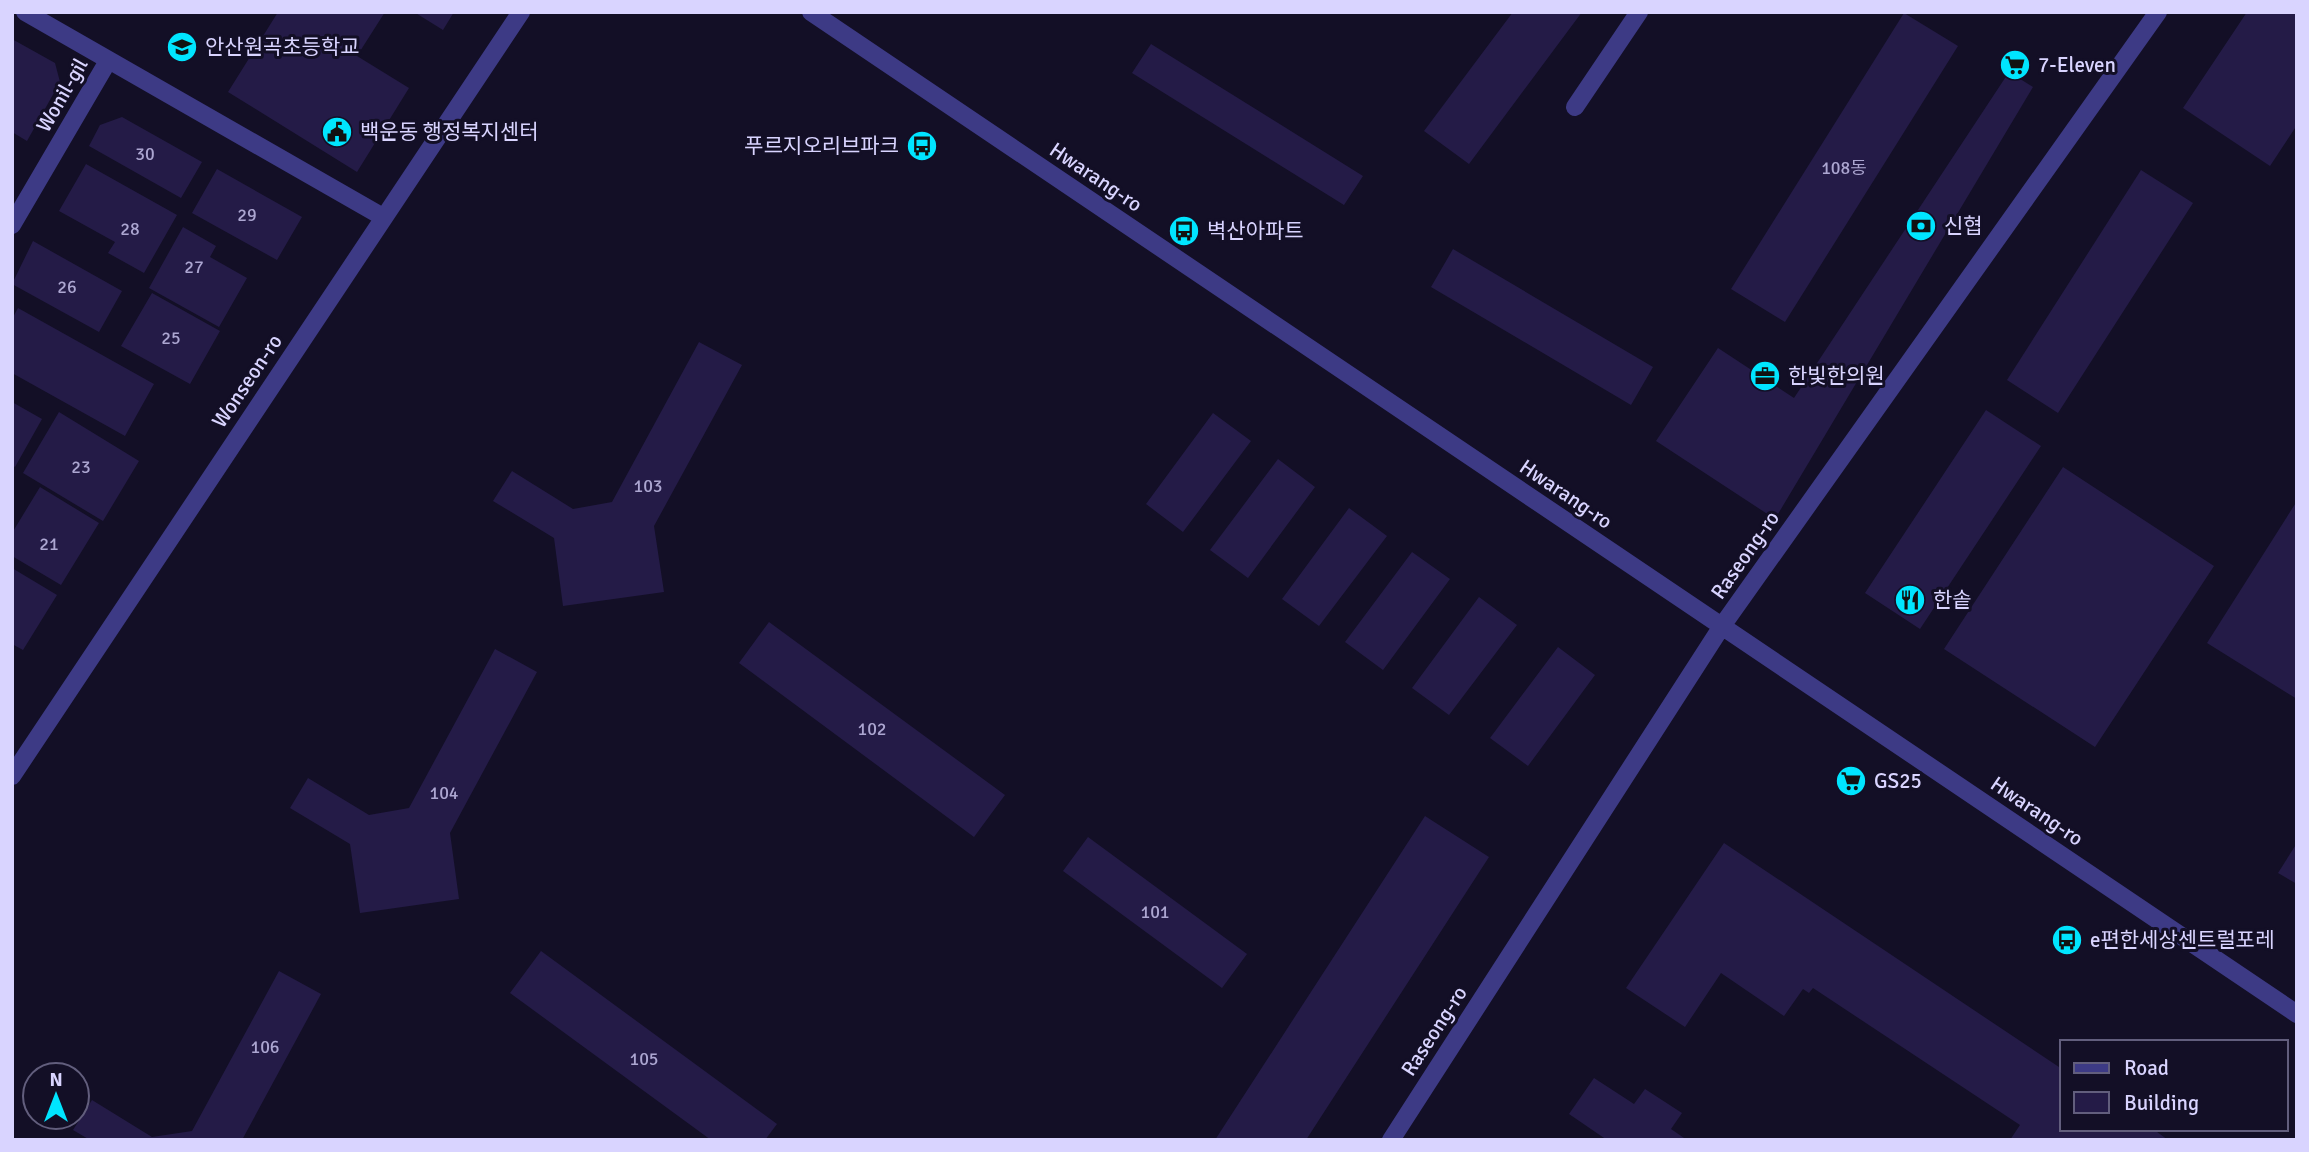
<svg xmlns="http://www.w3.org/2000/svg" width="2309" height="1152" viewBox="0 0 2309 1152" font-family="Signika,'Noto Sans KR',sans-serif">
<rect width="100%" height="100%" fill="#130f26"/>
<path fill="#241b47" d="M 278,12 L 385,12 L 357,56 L 409,88 L 357,172 L 228,92 Z
M 414,12 L 454,12 L 443,30 Z
M 1513,12 L 1582,12 L 1469,164 L 1424,131 Z
M 2247,12 L 2297,12 L 2297,125 L 2270,166 L 2183,108 Z
M 1904,13 L 1958,46 L 1785,322 L 1731,289 Z
M 12,39 L 55,63 L 60,82 L 27,141 L 12,132 Z
M 1151,44 L 1363,176 L 1344,205 L 1132,73 Z
M 2009,72 L 2033,87 L 1775,519 L 1656,441 L 1718,348 L 1794,398 Z
M 122,117 L 202,162 L 181,198 L 89,146 L 100,125 Z
M 86,164 L 177,215 L 144,273 L 108,253 L 115,242 L 59,211 Z
M 217,169 L 302,217 L 277,260 L 192,213 Z
M 2141,170 L 2193,203 L 2058,413 L 2007,380 Z
M 183,227 L 216,246 L 210,257 L 247,278 L 219,327 L 149,288 Z
M 33,241 L 122,291 L 99,332 L 12,284 Z
M 1453,249 L 1653,367 L 1631,405 L 1431,287 Z
M 152,293 L 220,331 L 190,384 L 121,346 Z
M 18,308 L 154,384 L 125,436 L 12,373 L 12,319 Z
M 699,342 L 742,365 L 654,526 L 664,592 L 563,606 L 554,538 L 493,501 L 512,471 L 573,509 L 612,502 Z
M 12,402 L 42,419 L 15,467 L 12,465 Z
M 1986,410 L 2041,446 L 1920,629 L 1865,593 Z
M 59,412 L 139,461 L 103,521 L 23,473 Z
M 1213,413 L 1251,441 L 1183,532 L 1146,504 Z
M 1278,459 L 1315,487 L 1248,578 L 1210,550 Z
M 2063,467 L 2214,566 L 2095,747 L 1944,649 Z
M 40,487 L 99,523 L 61,585 L 12,556 L 12,533 Z
M 2297,501 L 2297,699 L 2207,643 Z
M 1349,508 L 1387,536 L 1319,626 L 1282,599 Z
M 1412,552 L 1450,579 L 1383,670 L 1345,642 Z
M 12,568 L 57,595 L 23,650 L 12,644 Z
M 1479,597 L 1517,625 L 1449,715 L 1412,688 Z
M 769,622 L 1005,795 L 974,837 L 739,663 Z
M 1558,647 L 1595,675 L 1528,766 L 1490,738 Z
M 495,649 L 537,672 L 450,833 L 459,899 L 360,913 L 350,844 L 290,808 L 308,778 L 369,815 L 409,808 Z
M 1425,816 L 1489,857 L 1306,1140 L 1215,1140 Z
M 1088,837 L 1247,954 L 1222,988 L 1063,871 Z
M 1724,843 L 2062,1069 L 2062,1129 L 2153,1129 L 2168,1140 L 2010,1140 L 2020,1125 L 1813,988 L 1809,993 L 1803,989 L 1784,1016 L 1721,973 L 1685,1027 L 1626,988 Z
M 2297,843 L 2297,884 L 2278,873 Z
M 541,951 L 777,1124 L 765,1140 L 711,1140 L 510,993 Z
M 279,971 L 321,994 L 242,1140 L 90,1140 L 73,1130 L 92,1100 L 152,1137 L 192,1131 Z
M 1594,1078 L 1634,1104 L 1645,1089 L 1682,1113 L 1671,1129 L 1687,1140 L 1607,1140 L 1569,1114 Z"/>
<g fill="none" stroke-linecap="round" stroke-linejoin="round">
<path stroke="#3d3a85" stroke-width="18" d="M 25,12 L 383,217
M 811,12 L 2297,1014
M 1575,107 L 1639,12
M 12,225 L 108,61
M 12,776 L 521,12
M 1391,1140 L 1722,626 L 2158,12"/>
</g>
<defs>
<g id="school-disc" transform="scale(1.575)"><circle r="9.5" fill="#00e5ff" stroke="#130f26"/><path d="M0-5L7-2L0 1L-7-2ZM-4 1L0 2.5L4 1V4Q0 6-4 4Z" fill="#111"/></g>
<g id="supermarket-disc" transform="scale(1.575)"><circle r="9.5" fill="#00e5ff" stroke="#130f26"/><path d="M-6-5.5h2.5l.6 2H6L4.5 2H-2.5L-4.4-4H-6ZM-1.5 3.2a1.3 1.3 0 1 0 .1 0ZM3 3.2a1.3 1.3 0 1 0 .1 0Z" fill="#111"/></g>
<g id="civic-disc" transform="scale(1.575)"><circle r="9.5" fill="#00e5ff" stroke="#130f26"/><path d="M-.6-6.5H3V-4.5H.6V-3L4-1V1h2V6H-6V1h2V-1L-.6-3ZM-1.2 2.5V6h2.4V2.5Z" fill="#111"/></g>
<g id="bus-disc" transform="scale(1.575)"><circle r="9.5" fill="#00e5ff" stroke="#130f26"/><path d="M-5-6H5V4H4V6H2V4H-2V6H-4V4H-5ZM-3.5-4V0h7V-4ZM-3.5 1.2v1.5H-2V1.2ZM2 1.2v1.5H3.5V1.2Z" fill="#111"/></g>
<g id="bank-disc" transform="scale(1.575)"><circle r="9.5" fill="#00e5ff" stroke="#130f26"/><path d="M-6-4H6V4H-6ZM0-2.3a2.3 2.3 0 1 0 0 4.6a2.3 2.3 0 1 0 0-4.6Z" fill="#111"/></g>
<g id="office-disc" transform="scale(1.575)"><circle r="9.5" fill="#00e5ff" stroke="#130f26"/><path d="M-6-3h4V-5.5h4V-3h4V5H-6ZM-1-4.5V-3h2v-1.5ZM-6 0V1H6V0Z" fill="#111"/></g>
<g id="restaurant-disc" transform="scale(1.575)"><circle r="9.5" fill="#00e5ff" stroke="#130f26"/><path d="M-5-6h1v4h1v-4h1v4h1v-4h1v5L-1.5 .5V6h-2V.5L-5-1ZM5-6V6H3V1.5H1.5Q1.5-4 5-6Z" fill="#111"/></g>
</defs>
<g fill-rule="evenodd">
<use href="#school-disc" x="182" y="47"/>
<use href="#supermarket-disc" x="2015" y="65"/>
<use href="#civic-disc" x="337" y="132"/>
<use href="#bus-disc" x="922" y="146"/>
<use href="#bank-disc" x="1921" y="226"/>
<use href="#bus-disc" x="1184" y="231"/>
<use href="#office-disc" x="1765" y="376"/>
<use href="#restaurant-disc" x="1910" y="600"/>
<use href="#supermarket-disc" x="1851" y="781"/>
<use href="#bus-disc" x="2067" y="940"/>
</g>
<g text-anchor="middle" dominant-baseline="central" stroke-width="6" stroke-linejoin="round" paint-order="stroke">
<g font-size="18" fill="#aca6d1">
<text x="145" y="154">30</text>
<text x="1844" y="168">108동</text>
<text x="247" y="215">29</text>
<text x="130" y="229">28</text>
<text x="194" y="267">27</text>
<text x="67" y="287">26</text>
<text x="171" y="338">25</text>
<text x="81" y="467">23</text>
<text x="648" y="486">103</text>
<text x="49" y="544">21</text>
<text x="872" y="729">102</text>
<text x="444" y="793">104</text>
<text x="1155" y="912">101</text>
<text x="265" y="1047">106</text>
<text x="644" y="1059">105</text>
</g>
<g font-size="21" fill="#d9d4ff" stroke="#130f26" text-anchor="start">
<text x="205" y="47">안산원곡초등학교</text>
<text x="2038" y="65">7-Eleven</text>
<text x="360" y="132">백운동 행정복지센터</text>
<text x="899" y="146" text-anchor="end">푸르지오리브파크</text>
<text x="1944" y="226">신협</text>
<text x="1207" y="231">벽산아파트</text>
<text x="1788" y="376">한빛한의원</text>
<text x="1933" y="600">한솥</text>
<text x="1874" y="781">GS25</text>
<text x="2090" y="940">e편한세상센트럴포레</text>
</g>
<g font-size="21" fill="#d9d4ff" stroke="#130f26">
<text transform="translate(62 95) rotate(-60)">Wonil-gil</text>
<text transform="translate(1096 177) rotate(34)">Hwarang-ro</text>
<text transform="translate(247 381) rotate(-56)">Wonseon-ro</text>
<text transform="translate(1566 494) rotate(34)">Hwarang-ro</text>
<text transform="translate(1745 555) rotate(-55)">Raseong-ro</text>
<text transform="translate(2037 811) rotate(34)">Hwarang-ro</text>
<text transform="translate(1434 1031) rotate(-57)">Raseong-ro</text>
</g>
</g>
<rect width="2309" height="1152" fill="none" stroke="#d9d4ff" stroke-width="28"/>
<rect x="2060" y="1040" width="228" height="91" fill="#130f26" stroke="#625e7d" stroke-width="2"/>
<rect x="2074" y="1063" width="35" height="10" fill="#3d3a85" stroke="#625e7d" stroke-width="2"/>
<text x="2124" y="1075" font-size="21" fill="#d9d4ff">Road</text>
<rect x="2074" y="1092" width="35" height="21" fill="#241b47" stroke="#625e7d" stroke-width="2"/>
<text x="2124" y="1110" font-size="21" fill="#d9d4ff">Building</text>
<g transform="translate(56 1096)"><circle r="33" fill="#130f26" stroke="#625e7d" stroke-width="2"/>
<path d="M0-5L12 26L0 18L-12 26Z" fill="#00e5ff"/>
<text y="-10" font-size="19" font-weight="bold" text-anchor="middle" fill="#d9d4ff">N</text>
</g>
</svg>
